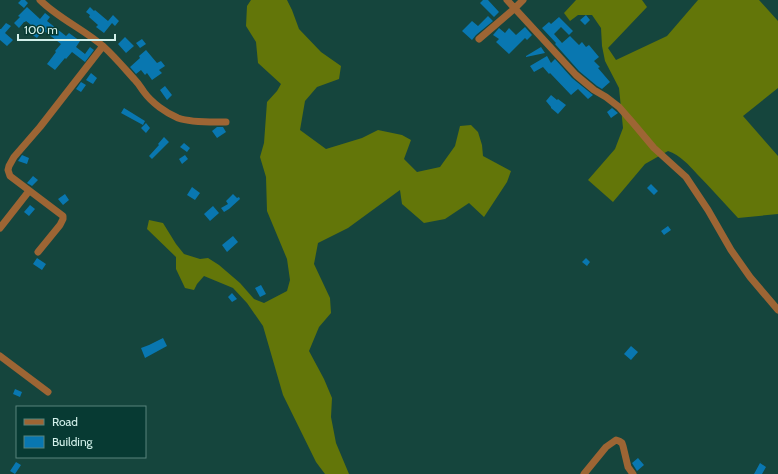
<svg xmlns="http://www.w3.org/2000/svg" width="778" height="474" viewBox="0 0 778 474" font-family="Cabin,sans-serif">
<rect width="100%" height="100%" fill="#15453d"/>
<path fill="#637609" d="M 251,0 L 287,0 L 292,10 L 299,29 L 321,52 L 341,66 L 339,79 L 317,87 L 305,101 L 300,130 L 326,149 L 362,138 L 378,130 L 402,135 L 411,140 L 404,159 L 417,172 L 440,167 L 455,146 L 460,126 L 471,125 L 478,132 L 482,145 L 483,156 L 511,171 L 507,182 L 484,217 L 469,203 L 445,219 L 424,223 L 402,204 L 400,190 L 348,228 L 318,243 L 314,264 L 330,298 L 331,313 L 319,327 L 309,351 L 324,379 L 332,398 L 331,417 L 336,443 L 349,474 L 325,474 L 316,462 L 283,395 L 263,326 L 247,303 L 233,288 L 204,276 L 197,284 L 194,290 L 185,288 L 176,269 L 176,257 L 147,229 L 149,220 L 163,223 L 176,244 L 184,254 L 200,259 L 208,258 L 219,265 L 240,283 L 254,299 L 264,303 L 287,291 L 290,280 L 287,259 L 267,211 L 266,177 L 260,157 L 264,143 L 267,102 L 277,91 L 281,84 L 258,63 L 256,42 L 246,26 L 247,6 Z
M 576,0 L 642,0 L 647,7 L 608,48 L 616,60 L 667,36 L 698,0 L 759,0 L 778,21 L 778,88 L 743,116 L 778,156 L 778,214 L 738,218 C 724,203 711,188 697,174 C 689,165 680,155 668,151 L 645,164 L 613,202 L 588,180 L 615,149 L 623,128 L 619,88 L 605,61 L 602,46 L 601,28 L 592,15 L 578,15 L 570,21 L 564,13 Z"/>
<path fill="#0977b0" d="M 21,0 L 25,0 L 28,3 L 24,8 L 18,3 Z
M 483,0 L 488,0 L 499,12 L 494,17 L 480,3 Z
M 27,7 L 40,19 L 45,13 L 50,17 L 47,21 L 66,36 L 69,33 L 80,41 L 76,47 L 85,54 L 90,47 L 94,50 L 85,62 L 72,52 L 66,59 L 65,58 L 55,70 L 47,64 L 56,52 L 55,51 L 61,44 L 43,30 L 37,38 L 31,34 L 35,28 L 26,21 L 25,22 L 24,22 L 19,28 L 14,23 L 20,17 L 18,16 Z
M 90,7 L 94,11 L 95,10 L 108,21 L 113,15 L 119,21 L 115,26 L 112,23 L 104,33 L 96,27 L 98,25 L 89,17 L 90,15 L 86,12 Z
M 586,15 L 590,20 L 585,25 L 580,20 Z
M 488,16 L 493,21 L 476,35 L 472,40 L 462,31 L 472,21 L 478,26 Z
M 559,17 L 573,31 L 569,35 L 561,27 L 554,34 L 562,43 L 570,36 L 579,45 L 582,42 L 586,47 L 589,45 L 599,57 L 594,61 L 600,67 L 598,68 L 610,82 L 602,89 L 597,86 L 579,71 L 555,44 L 556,43 L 542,28 L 549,22 L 551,24 Z
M 6,23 L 11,26 L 5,33 L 13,40 L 7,46 L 0,40 L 0,29 L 1,29 Z
M 525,27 L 532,35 L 527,40 L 525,38 L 509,54 L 496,42 L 499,39 L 493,35 L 499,28 L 505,33 L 509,28 L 516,35 Z
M 125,37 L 134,46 L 126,53 L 118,44 Z
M 142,39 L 146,44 L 140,48 L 136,43 Z
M 541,47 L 545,53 L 526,57 L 526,56 Z
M 146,50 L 157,63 L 161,61 L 165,66 L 159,70 L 162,73 L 152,80 L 147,73 L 145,75 L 141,70 L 136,74 L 130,67 L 140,58 L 139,56 Z
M 547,56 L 551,63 L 555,59 L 572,78 L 593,95 L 588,99 L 578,89 L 571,95 L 550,73 L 549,74 L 543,67 L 534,72 L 530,66 Z
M 91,73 L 97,78 L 93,84 L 86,80 Z
M 81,82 L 86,85 L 81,92 L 76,89 Z
M 165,86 L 172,95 L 167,100 L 160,90 Z
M 551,95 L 557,100 L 558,99 L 566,105 L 558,114 L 551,108 L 551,107 L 546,101 Z
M 124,108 L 145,121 L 143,125 L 121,113 Z
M 612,108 L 618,113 L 611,118 L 607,112 Z
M 146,123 L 150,128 L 146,133 L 141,128 Z
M 217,127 L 223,127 L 226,132 L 217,138 L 212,131 Z
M 164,137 L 169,142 L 152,159 L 149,156 L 159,145 L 158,144 Z
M 184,143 L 190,148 L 187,152 L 180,147 Z
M 22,155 L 29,158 L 27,164 L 18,161 Z
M 185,155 L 188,159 L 182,164 L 179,159 Z
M 33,176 L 38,180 L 32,186 L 27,183 Z
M 651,184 L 658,191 L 654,195 L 647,188 Z
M 192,187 L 200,193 L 195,200 L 187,195 Z
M 65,194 L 69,200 L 63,205 L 58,199 Z
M 233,194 L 237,198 L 239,197 L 240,199 L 229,209 L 224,212 L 221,208 L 228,204 L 226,201 Z
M 30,205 L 35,209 L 29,216 L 24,212 Z
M 213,206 L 219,213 L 210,221 L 204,214 Z
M 668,226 L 671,230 L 664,235 L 661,231 Z
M 233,236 L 238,242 L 227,252 L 222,245 Z
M 37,258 L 46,264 L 42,270 L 33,264 Z
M 586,258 L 590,262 L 587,266 L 582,262 Z
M 261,285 L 266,294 L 260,297 L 255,288 Z
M 232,293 L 237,299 L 232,302 L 228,297 Z
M 163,338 L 167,346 L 145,358 L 141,348 L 149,345 Z
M 631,346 L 638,352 L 631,360 L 624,354 Z
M 15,389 L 22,392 L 20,397 L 13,394 Z
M 638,458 L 644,465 L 637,471 L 632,463 Z
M 16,462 L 21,465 L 15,474 L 10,471 Z
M 760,463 L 766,467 L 762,474 L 754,474 Z"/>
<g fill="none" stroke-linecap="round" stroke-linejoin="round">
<path stroke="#9d6534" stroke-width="7" d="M 40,0 C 59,19 84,29 104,47 C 115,57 125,69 135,80 C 139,84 141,88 144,92 C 152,103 166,113 178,118 C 192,123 212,122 226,122
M 507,0 L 576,75 L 594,90 L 606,97 L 619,107 L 633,123 L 654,148 L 686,177 L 708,210 L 731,250 L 750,277 L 778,310
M 479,39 L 515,8 L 523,0
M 0,228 L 29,191
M 38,252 L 60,225 L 63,219 L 63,216 L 10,176 L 8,170 L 9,166 L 14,157 L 40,127 L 103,46
M 0,356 L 48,392
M 584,474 L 606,447 L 616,440 L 619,441 L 622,443 L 623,446 L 628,467 L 633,474"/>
</g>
<rect x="16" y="406" width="130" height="52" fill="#073a33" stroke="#59837d"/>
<rect x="24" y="419" width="20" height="6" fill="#9d6534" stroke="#59837d"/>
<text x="52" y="426" font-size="12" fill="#d3f1eb">Road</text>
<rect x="24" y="436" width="20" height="12" fill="#0977b0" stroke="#59837d"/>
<text x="52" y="446" font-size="12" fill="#d3f1eb">Building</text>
<path d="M18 34v6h97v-6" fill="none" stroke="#d3f1eb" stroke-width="2"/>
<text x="24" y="34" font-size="12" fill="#d3f1eb" stroke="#073a33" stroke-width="3" paint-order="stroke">100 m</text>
</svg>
